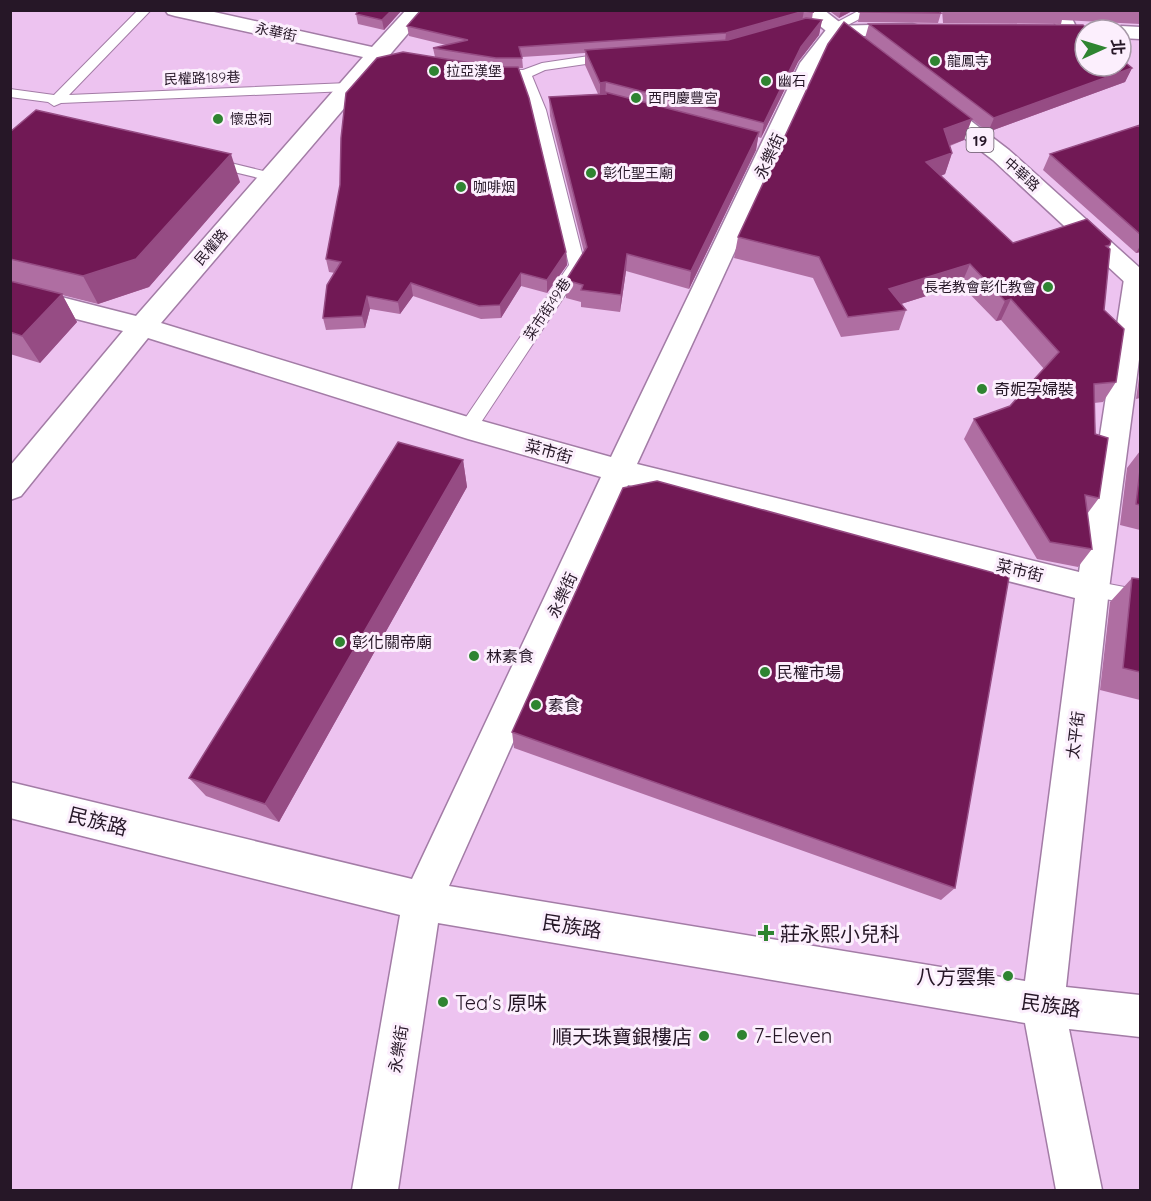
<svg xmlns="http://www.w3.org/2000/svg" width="1151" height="1201" viewBox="0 0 1151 1201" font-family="Quicksand,'Noto Sans TC',sans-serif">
<rect width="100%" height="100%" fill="#edc3f0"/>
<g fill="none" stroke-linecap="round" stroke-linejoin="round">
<g stroke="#a37ca6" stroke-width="2">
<path id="service" d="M 138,10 L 151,10 L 69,95 L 348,83 L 354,87 L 348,91 L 61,103 L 54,106 L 48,102 L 10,97 L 10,89 L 54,95 Z
M 860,10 L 877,10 L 838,30 L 830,30 L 828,27 Z
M 609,53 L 613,54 L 615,57 L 613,60 L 545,70 L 532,76 L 546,110 L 585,265 L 474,433 L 468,435 L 462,433 L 459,428 L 462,423 L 569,265 L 532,110 L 520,78 L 494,77 L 488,73 L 494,69 L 523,70 L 542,63 Z
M 210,158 L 276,174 L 278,177 L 271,181 L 205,165 L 203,162 Z
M 1093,581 L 1140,590 L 1140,606 L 1086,595 L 1083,589 L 1086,583 Z"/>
</g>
<g stroke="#a37ca6" stroke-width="3">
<path id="minor" d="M 165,10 L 205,10 L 372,47 L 406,10 L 428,10 L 161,323 L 468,417 L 611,457 L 800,63 L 829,26 L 912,24 L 919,26 L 922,30 L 919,34 L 912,36 L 842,36 L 821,64 L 637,464 L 1079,572 L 1124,279 L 1128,273 L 1140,270 L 1140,352 L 1109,589 L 1066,987 L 1140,995 L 1140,1037 L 1069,1029 L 1102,1190 L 1056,1190 L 1025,1023 L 438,923 L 398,1190 L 352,1190 L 400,915 L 10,818 L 10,782 L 412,879 L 601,477 L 468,439 L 148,338 L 21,496 L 10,500 L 10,466 L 123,331 L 10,302 L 10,284 L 136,316 L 363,57 L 175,16 L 168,14 ZM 628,485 L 1075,598 L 1025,981 L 449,886 Z
M 1048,10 L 1068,10 L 1078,31 L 1075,35 L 1068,37 L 1061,35 Z
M 1121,26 L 1140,27 L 1140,39 L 1121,38 L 1121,30 L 1112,30 Z"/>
</g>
<g stroke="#a37ca6" stroke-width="3">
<path id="primary" d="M 800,10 L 824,10 L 884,57 L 881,62 L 873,63 L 865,62 Z
M 933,96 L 941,98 L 1009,150 L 1140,268 L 1140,291 L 1131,288 L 993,160 L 925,108 L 922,103 L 925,98 Z"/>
</g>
<use href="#service" fill="#fff" fill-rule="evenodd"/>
<use href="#minor" fill="#fff" fill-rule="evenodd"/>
<use href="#primary" fill="#fff" fill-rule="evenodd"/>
</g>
<path fill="#af6ea2" d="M 402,10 L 384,30 L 358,24 L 356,14 Z
M 812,10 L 813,12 L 812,19 L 822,20 L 819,35 L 798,62 L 761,138 L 758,137 L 756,150 L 689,289 L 626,271 L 620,312 L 581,307 L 581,302 L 566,298 L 566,280 L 584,252 L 550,116 L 549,97 L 598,94 L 585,65 L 585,53 L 522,57 L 523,68 L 518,68 L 566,252 L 567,265 L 547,293 L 521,286 L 501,318 L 481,319 L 413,296 L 400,314 L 370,309 L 365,328 L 326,330 L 323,318 L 335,273 L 329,272 L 326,259 L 435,57 L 433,48 L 446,45 L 409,36 L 407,26 Z
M 828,10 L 854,10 L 839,18 Z
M 942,10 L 1140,10 L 1140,24 L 1062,20 L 1061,24 L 943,23 Z
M 860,12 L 941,13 L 938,23 L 858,22 Z
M 869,24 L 1132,68 L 1125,82 L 988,132 L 865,38 Z
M 828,44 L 964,140 L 950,146 L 952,153 L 945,174 L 941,176 L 1013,243 L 1110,245 L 1109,248 L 1104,310 L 1116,382 L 1103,402 L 1094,403 L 1099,498 L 1087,514 L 1092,549 L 1078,567 L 1037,559 L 964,439 L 974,419 L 1010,406 L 1044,369 L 1001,320 L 996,321 L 961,285 L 901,304 L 906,310 L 899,330 L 841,337 L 813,278 L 734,258 L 738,237 Z
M 1140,125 L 1140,252 L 1136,253 L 1043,170 L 1050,154 Z
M 10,132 L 240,182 L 149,287 L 98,304 L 62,295 L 77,322 L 40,363 L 10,354 Z
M 1140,375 L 1140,398 L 1136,399 L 1139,378 Z
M 1140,437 L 1140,530 L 1120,525 L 1127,468 L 1140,451 Z
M 463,460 L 467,487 L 279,822 L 206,796 L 189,778 Z
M 1132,578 L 1140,579 L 1140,700 L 1100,690 L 1110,602 Z
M 512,732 L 955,888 L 941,900 L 514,748 Z"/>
<path fill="#964c84" d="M 392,10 L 402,10 L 384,30 L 382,20 Z
M 841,10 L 854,10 L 839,18 Z
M 804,11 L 802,21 L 725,43 L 726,33 Z
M 822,20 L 819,35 L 798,62 L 761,138 L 764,123 L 801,47 Z
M 1132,68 L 1125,82 L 988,132 L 994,118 Z
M 606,82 L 605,97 L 600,98 L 600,83 Z
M 972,119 L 964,140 L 936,150 L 944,129 Z
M 759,132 L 756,150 L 689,289 L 691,271 Z
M 952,153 L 945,174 L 919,184 L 926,162 Z
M 231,154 L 240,182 L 149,287 L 98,304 L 83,276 Z
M 1140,246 L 1140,252 L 1136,253 Z
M 566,252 L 567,265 L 547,293 L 547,280 Z
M 627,254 L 626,271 L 620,312 L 621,295 Z
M 970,264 L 961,285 L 882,310 L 889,289 Z
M 521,273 L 521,286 L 501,318 L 500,305 Z
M 411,283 L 413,296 L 400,314 L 398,302 Z
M 62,294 L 77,322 L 40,363 L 22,336 Z
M 367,296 L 370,309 L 365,328 L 362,316 Z
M 1011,299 L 1001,320 L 996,321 L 1005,301 Z
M 463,460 L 467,487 L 279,822 L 265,804 Z"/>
<path fill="#711955" stroke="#964c84" stroke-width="1.5" d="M 359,10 L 392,10 L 382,20 L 356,14 Z
M 421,10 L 812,10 L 813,12 L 804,11 L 726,33 L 519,47 L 522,58 L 496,58 L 433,48 L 468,40 L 407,26 Z
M 863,10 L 938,10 L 941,13 L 860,12 Z
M 806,18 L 822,20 L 801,47 L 764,123 L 606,82 L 600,83 L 585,50 L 728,40 Z
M 844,22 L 972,119 L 944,129 L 952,153 L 926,162 L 1013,243 L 1087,219 L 1111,241 L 1110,245 L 1106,246 L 1110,249 L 1104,310 L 1124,329 L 1116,382 L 1094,384 L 1095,434 L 1108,438 L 1099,498 L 1085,495 L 1092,549 L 1050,542 L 974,419 L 1010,406 L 1059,352 L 1011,299 L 1005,301 L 970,264 L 889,289 L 906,310 L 848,317 L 819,257 L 738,237 L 828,44 Z
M 869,24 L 1083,25 L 1088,30 L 1085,30 L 1085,66 L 1121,66 L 1121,59 L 1132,68 L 994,118 Z
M 403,52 L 496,67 L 518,67 L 529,98 L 566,252 L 547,280 L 521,273 L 500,305 L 479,306 L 411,283 L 398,302 L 367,296 L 362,316 L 323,318 L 327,285 L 341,262 L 326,259 L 340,185 L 341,138 L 346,93 L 377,58 Z
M 605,92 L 759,132 L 691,271 L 627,254 L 621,295 L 581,290 L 583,285 L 566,280 L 587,247 L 549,97 L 606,94 Z
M 36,110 L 231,154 L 136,259 L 83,276 L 10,259 L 10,132 Z
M 1140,125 L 1140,234 L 1050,154 Z
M 10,281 L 62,294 L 22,336 L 10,332 Z
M 398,442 L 463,460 L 265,804 L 189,778 Z
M 1140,470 L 1140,505 L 1136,504 Z
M 657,481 L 1009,577 L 955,888 L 512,732 L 623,488 Z
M 1132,578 L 1140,579 L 1140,672 L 1123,668 Z"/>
<g fill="#2f8431" stroke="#fceffd" stroke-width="2">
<circle cx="935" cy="61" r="6"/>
<circle cx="434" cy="71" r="6"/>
<circle cx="766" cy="81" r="6"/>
<circle cx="636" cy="98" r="6"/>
<circle cx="218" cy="119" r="6"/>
<circle cx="591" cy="173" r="6"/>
<circle cx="461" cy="187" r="6"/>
<circle cx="1048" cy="287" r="6"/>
<circle cx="982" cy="389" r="6"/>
<circle cx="340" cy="642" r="6"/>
<circle cx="474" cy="656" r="6"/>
<circle cx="765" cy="672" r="6"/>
<circle cx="536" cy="705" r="6"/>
<path d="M763 924h6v6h6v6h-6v6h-6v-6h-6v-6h6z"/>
<circle cx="1008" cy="976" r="6"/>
<circle cx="443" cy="1002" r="6"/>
<circle cx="742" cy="1035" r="6"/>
<circle cx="704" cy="1036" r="6"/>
</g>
<g text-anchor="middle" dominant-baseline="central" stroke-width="6" stroke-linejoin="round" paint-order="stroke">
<g font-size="14" fill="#261727" stroke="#fceffd">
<text transform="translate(276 32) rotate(12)">永華街</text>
<text transform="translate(202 78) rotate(-2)">民權路189巷</text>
<text transform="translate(1022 174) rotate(42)">中華路</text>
<text transform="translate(211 247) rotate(-49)">民權路</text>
<text transform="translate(547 309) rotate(-56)">菜市街49巷</text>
</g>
<g font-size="14" fill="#261727" stroke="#fceffd" text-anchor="start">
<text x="947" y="61">龍鳳寺</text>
<text x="446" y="71">拉亞漢堡</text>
<text x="778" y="81">幽石</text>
<text x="648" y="98">西門慶豐宮</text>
<text x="230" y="119">懷忠祠</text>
<text x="603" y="173">彰化聖王廟</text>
<text x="473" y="187">咖啡烟</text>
<text x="1036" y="287" text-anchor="end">長老教會彰化教會</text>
</g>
<rect fill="#fceffd" stroke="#665867" stroke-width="1.5" x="966.5" y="128" width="27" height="24" rx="4.5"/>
<g font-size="15" font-weight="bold" fill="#261727">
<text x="980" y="140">19</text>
</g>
<g font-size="16" fill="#261727" stroke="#fceffd">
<text transform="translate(769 156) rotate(-65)">永樂街</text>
<text transform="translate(549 451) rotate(16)">菜市街</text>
<text transform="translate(1020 570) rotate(14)">菜市街</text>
<text transform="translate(562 595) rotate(-65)">永樂街</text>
<text transform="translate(1075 735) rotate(-83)">太平街</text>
<text transform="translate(398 1049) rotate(-81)">永樂街</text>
</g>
<g font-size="16" fill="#261727" stroke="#fceffd" text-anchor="start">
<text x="994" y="389">奇妮孕婦裝</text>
<text x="352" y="642">彰化關帝廟</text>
<text x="486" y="656">林素食</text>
<text x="777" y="672">民權市場</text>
<text x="548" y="705">素食</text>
</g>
<g font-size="20" fill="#261727" stroke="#fceffd">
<text transform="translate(98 821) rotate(14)">民族路</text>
<text transform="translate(572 926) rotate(9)">民族路</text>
<text transform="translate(1051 1005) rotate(8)">民族路</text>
</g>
<g font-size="20" fill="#261727" stroke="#fceffd" text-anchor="start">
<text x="780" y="933">莊永熙小兒科</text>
<text x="996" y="976" text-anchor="end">八方雲集</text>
<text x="455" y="1002">Tea's 原味</text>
<text x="754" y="1035">7-Eleven</text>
<text x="692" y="1036" text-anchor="end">順天珠寶銀樓店</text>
</g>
</g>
<rect width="1151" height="1201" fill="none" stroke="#261727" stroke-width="24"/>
<g transform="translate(1103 48) rotate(86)"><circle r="28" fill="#fceffd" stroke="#a699a7" stroke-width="1.5"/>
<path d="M0-4.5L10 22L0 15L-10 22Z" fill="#2f8431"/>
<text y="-9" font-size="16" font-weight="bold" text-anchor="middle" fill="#261727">北</text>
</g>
</svg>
